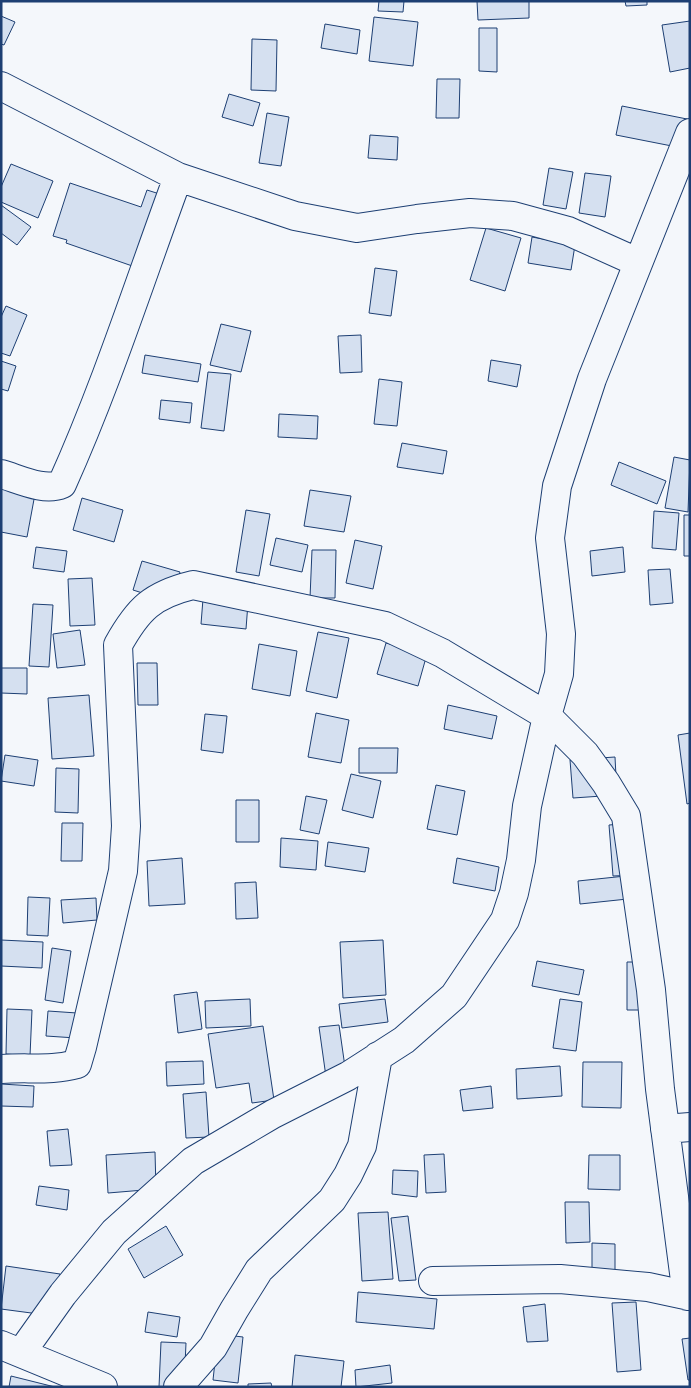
<svg xmlns="http://www.w3.org/2000/svg" width="691" height="1388" viewBox="0 0 691 1388" font-family="'Fira Sans',sans-serif">
<rect width="100%" height="100%" fill="#f4f7fb"/>
<path fill="#d5e0f0" stroke="#1d3f73" d="M 379,1 L 404,1 L 403,12 L 378,11 Z
M 477,1 L 529,1 L 529,18 L 478,20 Z
M 625,1 L 647,1 L 647,5 L 626,6 Z
M 1,16 L 15,22 L 4,45 L 1,44 Z
M 374,17 L 418,22 L 413,66 L 369,61 Z
M 690,21 L 690,68 L 670,72 L 662,25 Z
M 325,24 L 360,30 L 357,54 L 321,48 Z
M 479,28 L 497,28 L 497,72 L 479,71 Z
M 252,39 L 277,40 L 276,91 L 251,90 Z
M 437,79 L 460,79 L 459,118 L 436,118 Z
M 229,94 L 260,103 L 253,126 L 222,117 Z
M 622,106 L 687,119 L 682,148 L 616,135 Z
M 267,113 L 289,117 L 281,166 L 259,163 Z
M 370,135 L 398,137 L 397,160 L 368,158 Z
M 11,164 L 53,181 L 38,218 L 1,202 L 1,187 Z
M 549,168 L 573,172 L 566,209 L 543,205 Z
M 585,173 L 611,176 L 605,217 L 579,213 Z
M 70,183 L 141,207 L 147,190 L 166,196 L 141,269 L 66,243 L 67,240 L 53,236 Z
M 1,205 L 31,227 L 17,245 L 1,233 Z
M 486,228 L 521,238 L 505,291 L 470,280 Z
M 532,237 L 575,245 L 571,270 L 528,263 Z
M 375,268 L 397,271 L 391,316 L 369,313 Z
M 6,306 L 27,315 L 10,356 L 1,353 L 1,317 Z
M 221,324 L 251,331 L 241,372 L 210,365 Z
M 361,335 L 362,372 L 340,373 L 338,336 Z
M 145,355 L 201,364 L 198,382 L 142,373 Z
M 491,360 L 521,365 L 517,387 L 488,381 Z
M 1,361 L 16,366 L 8,391 L 1,389 Z
M 208,372 L 231,374 L 224,431 L 201,428 Z
M 379,379 L 402,382 L 397,426 L 374,424 Z
M 161,400 L 192,403 L 190,423 L 159,419 Z
M 279,414 L 318,416 L 317,439 L 278,437 Z
M 402,443 L 447,451 L 443,474 L 397,467 Z
M 674,457 L 690,460 L 688,512 L 665,508 Z
M 619,462 L 666,481 L 657,504 L 611,485 Z
M 1,488 L 35,494 L 27,537 L 1,532 Z
M 310,490 L 351,496 L 344,532 L 304,526 Z
M 82,498 L 123,510 L 114,542 L 73,530 Z
M 246,510 L 270,514 L 259,576 L 236,572 Z
M 654,511 L 679,513 L 676,550 L 652,548 Z
M 684,515 L 690,515 L 690,556 L 684,556 Z
M 276,538 L 308,545 L 302,572 L 270,565 Z
M 355,540 L 382,546 L 373,589 L 346,583 Z
M 36,547 L 67,551 L 64,572 L 33,568 Z
M 623,547 L 625,572 L 592,576 L 590,551 Z
M 312,550 L 336,550 L 335,598 L 310,598 Z
M 142,561 L 180,572 L 171,602 L 133,590 Z
M 670,569 L 673,603 L 650,605 L 648,570 Z
M 92,578 L 95,625 L 70,626 L 68,579 Z
M 203,599 L 248,603 L 246,629 L 201,624 Z
M 33,604 L 53,605 L 49,667 L 29,666 Z
M 80,630 L 85,665 L 57,668 L 53,634 Z
M 318,632 L 349,638 L 337,698 L 306,691 Z
M 386,643 L 427,654 L 418,686 L 377,674 Z
M 259,644 L 297,651 L 290,696 L 252,689 Z
M 137,663 L 157,663 L 158,705 L 138,705 Z
M 1,668 L 27,668 L 27,694 L 1,693 Z
M 89,695 L 94,756 L 52,759 L 48,698 Z
M 448,705 L 497,716 L 492,739 L 444,729 Z
M 316,713 L 349,720 L 341,763 L 308,757 Z
M 205,714 L 227,716 L 223,753 L 201,750 Z
M 690,733 L 690,803 L 687,804 L 678,735 Z
M 359,748 L 398,748 L 397,773 L 359,773 Z
M 5,755 L 38,760 L 34,786 L 1,781 Z
M 615,757 L 617,795 L 573,798 L 570,760 Z
M 56,768 L 79,769 L 78,813 L 55,812 Z
M 351,774 L 381,781 L 373,818 L 342,810 Z
M 436,785 L 465,791 L 457,835 L 427,829 Z
M 306,796 L 327,800 L 319,834 L 300,830 Z
M 236,800 L 259,800 L 259,842 L 236,842 Z
M 62,823 L 83,823 L 82,861 L 61,861 Z
M 634,823 L 637,875 L 613,876 L 609,825 Z
M 281,838 L 318,841 L 316,870 L 280,867 Z
M 328,842 L 369,848 L 365,872 L 325,866 Z
M 182,858 L 185,904 L 149,906 L 147,861 Z
M 457,858 L 499,867 L 495,891 L 453,883 Z
M 635,875 L 637,898 L 580,904 L 578,881 Z
M 256,882 L 258,918 L 236,919 L 235,883 Z
M 28,897 L 50,898 L 48,936 L 27,935 Z
M 96,898 L 97,920 L 63,923 L 61,900 Z
M 1,940 L 43,942 L 42,968 L 1,966 Z
M 383,940 L 386,995 L 343,998 L 340,942 Z
M 52,948 L 71,951 L 63,1003 L 45,1000 Z
M 537,961 L 584,970 L 579,995 L 532,986 Z
M 627,962 L 650,962 L 649,1010 L 627,1010 Z
M 197,992 L 202,1029 L 178,1033 L 174,995 Z
M 250,999 L 251,1026 L 206,1028 L 205,1001 Z
M 385,999 L 388,1022 L 342,1028 L 339,1004 Z
M 560,999 L 582,1002 L 576,1051 L 553,1048 Z
M 7,1009 L 32,1010 L 30,1056 L 6,1054 Z
M 48,1011 L 77,1013 L 76,1038 L 46,1036 Z
M 339,1025 L 347,1081 L 327,1084 L 319,1027 Z
M 263,1026 L 274,1100 L 252,1103 L 249,1083 L 216,1088 L 208,1034 Z
M 203,1061 L 204,1084 L 167,1086 L 166,1062 Z
M 583,1062 L 622,1062 L 621,1108 L 582,1107 Z
M 560,1066 L 562,1096 L 517,1099 L 516,1069 Z
M 1,1084 L 34,1086 L 33,1107 L 1,1106 Z
M 491,1086 L 493,1108 L 463,1111 L 460,1090 Z
M 206,1092 L 209,1137 L 186,1138 L 183,1094 Z
M 68,1129 L 72,1165 L 50,1166 L 47,1131 Z
M 155,1152 L 156,1189 L 108,1193 L 106,1155 Z
M 444,1154 L 446,1192 L 426,1193 L 424,1155 Z
M 589,1155 L 620,1155 L 620,1190 L 588,1189 Z
M 393,1170 L 418,1171 L 417,1197 L 392,1194 Z
M 39,1186 L 69,1190 L 67,1210 L 36,1205 Z
M 565,1202 L 589,1202 L 590,1242 L 566,1243 Z
M 388,1212 L 393,1279 L 362,1281 L 358,1213 Z
M 408,1216 L 416,1280 L 399,1281 L 391,1218 Z
M 166,1226 L 183,1255 L 144,1278 L 128,1249 Z
M 592,1243 L 615,1244 L 615,1273 L 592,1273 Z
M 6,1266 L 60,1274 L 54,1316 L 1,1309 Z
M 358,1292 L 437,1299 L 434,1329 L 356,1322 Z
M 636,1302 L 641,1370 L 617,1372 L 612,1303 Z
M 545,1304 L 548,1341 L 527,1342 L 523,1307 Z
M 148,1312 L 180,1317 L 177,1337 L 145,1332 Z
M 218,1334 L 243,1337 L 238,1383 L 213,1380 Z
M 690,1338 L 690,1380 L 688,1380 L 682,1339 Z
M 161,1342 L 186,1343 L 184,1387 L 159,1387 Z
M 295,1355 L 344,1361 L 341,1387 L 292,1387 Z
M 390,1365 L 392,1383 L 356,1387 L 355,1370 Z
M 11,1376 L 55,1387 L 9,1387 Z
M 271,1383 L 272,1387 L 248,1387 L 248,1384 Z"/>
<g fill="none" stroke-linecap="round" stroke-linejoin="round">
<g stroke="#1d3f73" stroke-width="30">
<path id="minor" d="M 1,86 L 178,177 L 295,216 L 357,228 L 417,219 L 470,213 L 513,216 L 568,231 L 637,262
M 1,474 C 19,479 44,492 62,484 C 107,384 140,280 178,177
M 1,1069 C 27,1067 52,1071 77,1064 L 82,1047 L 123,871 L 126,826 L 118,645 C 138,609 152,595 193,585 L 385,626 L 442,653 L 547,716 L 585,754 L 606,783 L 626,816 L 651,990 L 660,1089 L 687,1296
M 665,1129 L 690,1127
M 433,1281 L 560,1279 L 648,1287 L 690,1296
M 1,1345 L 103,1387
M 21,1353 L 63,1294 L 114,1232 L 193,1161 L 273,1114 L 348,1076 L 404,1040 L 454,996 L 505,920 L 514,893 L 521,860 L 527,806 L 547,716 L 559,674 L 561,634 L 550,538 L 557,486 L 592,379 L 690,133
M 178,1387 L 213,1347 L 234,1310 L 259,1270 L 332,1200 L 348,1175 L 362,1146 L 378,1056"/>
</g>
<use href="#minor" stroke="#f4f7fb" stroke-width="28"/>
</g>
<rect width="691" height="1388" fill="none" stroke="#1d3f73" stroke-width="5"/>
</svg>
